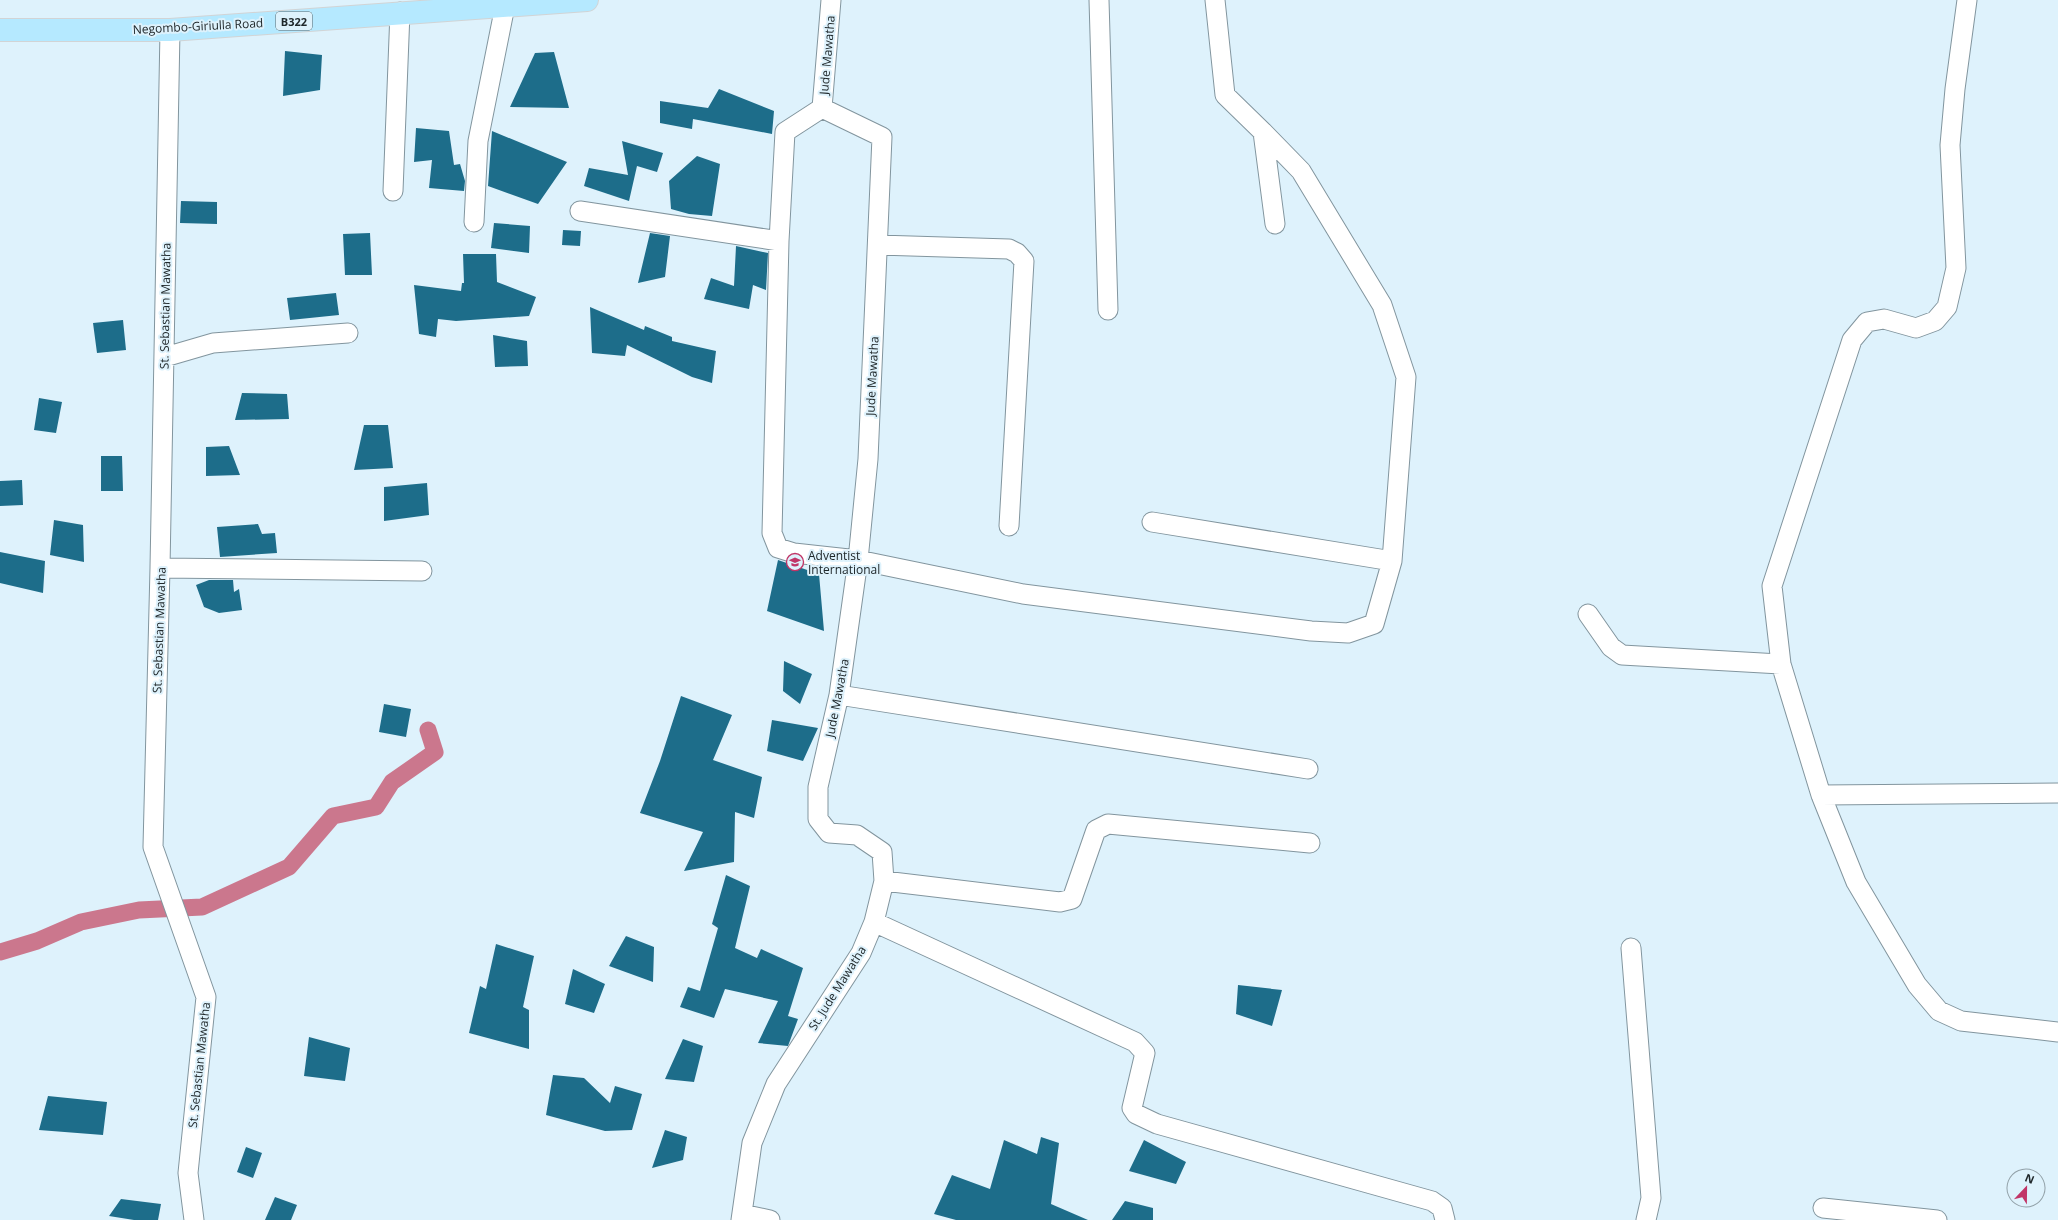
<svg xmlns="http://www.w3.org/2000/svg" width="2058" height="1220" viewBox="0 0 2058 1220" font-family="'Open Sans',sans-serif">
<rect width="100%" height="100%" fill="#def2fc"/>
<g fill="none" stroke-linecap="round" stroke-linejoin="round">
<path stroke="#cb778d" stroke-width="17" d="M 0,952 L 37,941 L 81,922 L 139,910 L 202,907 L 289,867 L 333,816 L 376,807 L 392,782 L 435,752 L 428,730"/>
</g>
<path fill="#1d6d8a" d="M 285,51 L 322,55 L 320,90 L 283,96 Z
M 554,52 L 569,108 L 510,107 L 535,53 Z
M 719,89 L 774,111 L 772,134 L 693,119 L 692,129 L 660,123 L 660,101 L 708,108 Z
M 416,128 L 449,131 L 454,165 L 460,164 L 465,181 L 464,191 L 429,188 L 432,160 L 414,162 Z
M 492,131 L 567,162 L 538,204 L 488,186 Z
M 622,141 L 663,153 L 657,172 L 637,166 L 629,201 L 584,186 L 589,168 L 628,175 Z
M 697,156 L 720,164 L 712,216 L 689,214 L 671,209 L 669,181 Z
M 181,201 L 217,202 L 217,224 L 180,223 Z
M 494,223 L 530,226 L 529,253 L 491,248 Z
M 563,230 L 581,231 L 580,246 L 562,245 Z
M 370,233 L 372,275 L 345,275 L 343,234 Z
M 650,233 L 670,236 L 665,277 L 638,283 Z
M 736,246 L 768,253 L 766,290 L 753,285 L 749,309 L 704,299 L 711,278 L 734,286 Z
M 463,254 L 496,254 L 497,282 L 536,297 L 529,316 L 456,321 L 438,319 L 436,337 L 419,334 L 414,285 L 461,291 L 462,283 L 464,283 Z
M 336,293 L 339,315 L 290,320 L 287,298 Z
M 590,307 L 644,330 L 645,326 L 672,337 L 672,341 L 716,351 L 712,383 L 692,377 L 627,345 L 625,356 L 592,353 Z
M 123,320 L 126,350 L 97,353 L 93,323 Z
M 493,335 L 527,341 L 528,366 L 495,367 Z
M 242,393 L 287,394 L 289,419 L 235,420 Z
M 39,398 L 62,402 L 56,433 L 34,430 Z
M 364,425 L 388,425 L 393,468 L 354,470 Z
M 229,446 L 240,475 L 206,476 L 206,447 Z
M 101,456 L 122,456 L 123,491 L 101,491 Z
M 22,480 L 23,505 L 0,506 L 0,481 Z
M 427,483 L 429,515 L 384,521 L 384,487 Z
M 54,520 L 83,525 L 84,562 L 50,555 Z
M 258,524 L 262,534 L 275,533 L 277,553 L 220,557 L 217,527 Z
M 0,552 L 45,561 L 43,593 L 0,583 Z
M 778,560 L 819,574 L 824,631 L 767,611 Z
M 209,580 L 233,580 L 234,592 L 239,589 L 242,610 L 219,613 L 204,607 L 196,585 Z
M 784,661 L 812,674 L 800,704 L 783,691 Z
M 681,696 L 732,715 L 713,760 L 762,777 L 754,818 L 735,812 L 734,862 L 684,871 L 703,832 L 640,813 L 660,761 Z
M 384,704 L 411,709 L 406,737 L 379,732 Z
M 772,720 L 818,728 L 803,761 L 767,751 Z
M 726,875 L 750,886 L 735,948 L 757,958 L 761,949 L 803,968 L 788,1016 L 798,1019 L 788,1046 L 758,1043 L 778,1001 L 725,989 L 714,1018 L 680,1007 L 688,987 L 700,991 L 718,928 L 712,924 Z
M 626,936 L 654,947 L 653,982 L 609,966 Z
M 496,944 L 534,956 L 523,1007 L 529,1010 L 529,1049 L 469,1033 L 480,986 L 486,989 Z
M 573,969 L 605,984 L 594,1013 L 565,1004 Z
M 1238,985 L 1282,990 L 1272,1026 L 1236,1014 Z
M 309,1037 L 350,1048 L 345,1081 L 304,1076 Z
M 683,1039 L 703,1046 L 694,1082 L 665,1079 Z
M 553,1075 L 584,1078 L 610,1103 L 615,1086 L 642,1094 L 632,1130 L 605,1131 L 546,1115 Z
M 48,1096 L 107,1102 L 103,1135 L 39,1130 Z
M 665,1130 L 687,1137 L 683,1160 L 652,1168 Z
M 1041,1137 L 1059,1143 L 1051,1204 L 1088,1220 L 956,1220 L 934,1214 L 952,1175 L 990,1189 L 1004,1140 L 1037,1154 Z
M 1144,1140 L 1186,1162 L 1176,1184 L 1129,1171 Z
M 246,1147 L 262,1153 L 253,1178 L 237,1172 Z
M 275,1197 L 297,1205 L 291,1220 L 265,1220 Z
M 121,1199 L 161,1204 L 158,1220 L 134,1220 L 109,1216 Z
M 1125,1201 L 1153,1208 L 1153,1220 L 1112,1220 Z"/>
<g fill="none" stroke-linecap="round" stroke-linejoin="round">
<g stroke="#82959e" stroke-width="21">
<path id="minor" d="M 1099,0 L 1108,310
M 1215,0 L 1225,95 L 1263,132 L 1275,224
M 1967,0 L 1955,89 L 1950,145 L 1956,268 L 1947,307 L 1935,321 L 1916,328 L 1884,319 L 1867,322 L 1852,340 L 1772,586 L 1781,664 L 1821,795 L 1856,882 L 1917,985 L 1939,1011 L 1961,1021 L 2058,1032
M 170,30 L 160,568 L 153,847 L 206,997 L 188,1173 L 194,1220
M 822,108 L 785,132 L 779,241 L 772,533 L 778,548 L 794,553 L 858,560 L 1023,594 L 1311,631 L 1348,633 L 1374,624 L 1392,561 L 1406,377 L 1382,305 L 1301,171 L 1263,132
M 393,191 L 400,12
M 580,211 L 779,241
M 474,222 L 478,141 L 505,6
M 878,245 L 1009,249 L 1017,253 L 1024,261 L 1009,526
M 165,357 L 213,343 L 348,333
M 1152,522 L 1392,561
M 160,568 L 422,571
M 1588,614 L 1611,647 L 1622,655 L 1781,664
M 839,695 L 1308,769
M 1821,795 L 2058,793
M 884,881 L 1060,902 L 1072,899 L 1096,830 L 1108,824 L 1310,843
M 874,922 L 1135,1042 L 1145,1053 L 1132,1108 L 1136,1114 L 1157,1124 L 1432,1201 L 1442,1208 L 1445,1220
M 1631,948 L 1651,1198 L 1646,1220
M 1823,1208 L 1937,1220
M 742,1214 L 770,1220
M 741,1220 L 752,1143 L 776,1084 L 861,953 L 874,922 L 884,881 L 882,852 L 857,835 L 829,833 L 818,819 L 818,787 L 839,695 L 858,560 L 868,459 L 882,137 L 822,108 L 831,0"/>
</g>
<g stroke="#d2d4d5" stroke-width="24">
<path id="major" d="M 0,30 L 170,30 L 587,0"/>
</g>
<use href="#minor" stroke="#fff" stroke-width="19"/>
<use href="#major" stroke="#b5e9ff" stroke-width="22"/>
</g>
<defs>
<g id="school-ring" transform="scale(0.9)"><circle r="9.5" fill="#def2fc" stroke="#c13567" stroke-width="1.5"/><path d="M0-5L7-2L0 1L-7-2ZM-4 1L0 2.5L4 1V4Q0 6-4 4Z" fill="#c13567"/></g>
</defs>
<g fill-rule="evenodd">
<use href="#school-ring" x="795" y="562"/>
</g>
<g text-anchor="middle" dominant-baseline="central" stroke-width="4" stroke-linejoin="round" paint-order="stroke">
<rect fill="#def2fc" stroke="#59656a" stroke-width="1" x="276" y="12" width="36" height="18" rx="3"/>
<g font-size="11" font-weight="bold" fill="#20282b">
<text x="294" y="21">B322</text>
</g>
<g font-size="12" fill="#20282b" stroke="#def2fc">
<text transform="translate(198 26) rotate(-3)">Negombo-Giriulla Road</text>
<text transform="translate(827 55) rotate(-85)">Jude Mawatha</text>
<text transform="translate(165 306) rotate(-89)">St. Sebastian Mawatha</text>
<text transform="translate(872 376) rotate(-87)">Jude Mawatha</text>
<text transform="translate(159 630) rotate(-88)">St. Sebastian Mawatha</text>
<text transform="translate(837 698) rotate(-79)">Jude Mawatha</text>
<text transform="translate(837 988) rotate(-58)">St. Jude Mawatha</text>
<text transform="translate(199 1065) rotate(-84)">St. Sebastian Mawatha</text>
</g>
<g font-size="12" fill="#20282b" stroke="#def2fc" text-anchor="start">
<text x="808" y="555">Adventist<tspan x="808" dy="14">International</tspan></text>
</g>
</g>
<g transform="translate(2026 1188) rotate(22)"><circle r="19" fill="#def2fc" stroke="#92a1a8"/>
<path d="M0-3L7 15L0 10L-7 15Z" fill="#c13567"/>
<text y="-6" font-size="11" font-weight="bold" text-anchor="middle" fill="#20282b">N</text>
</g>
</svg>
